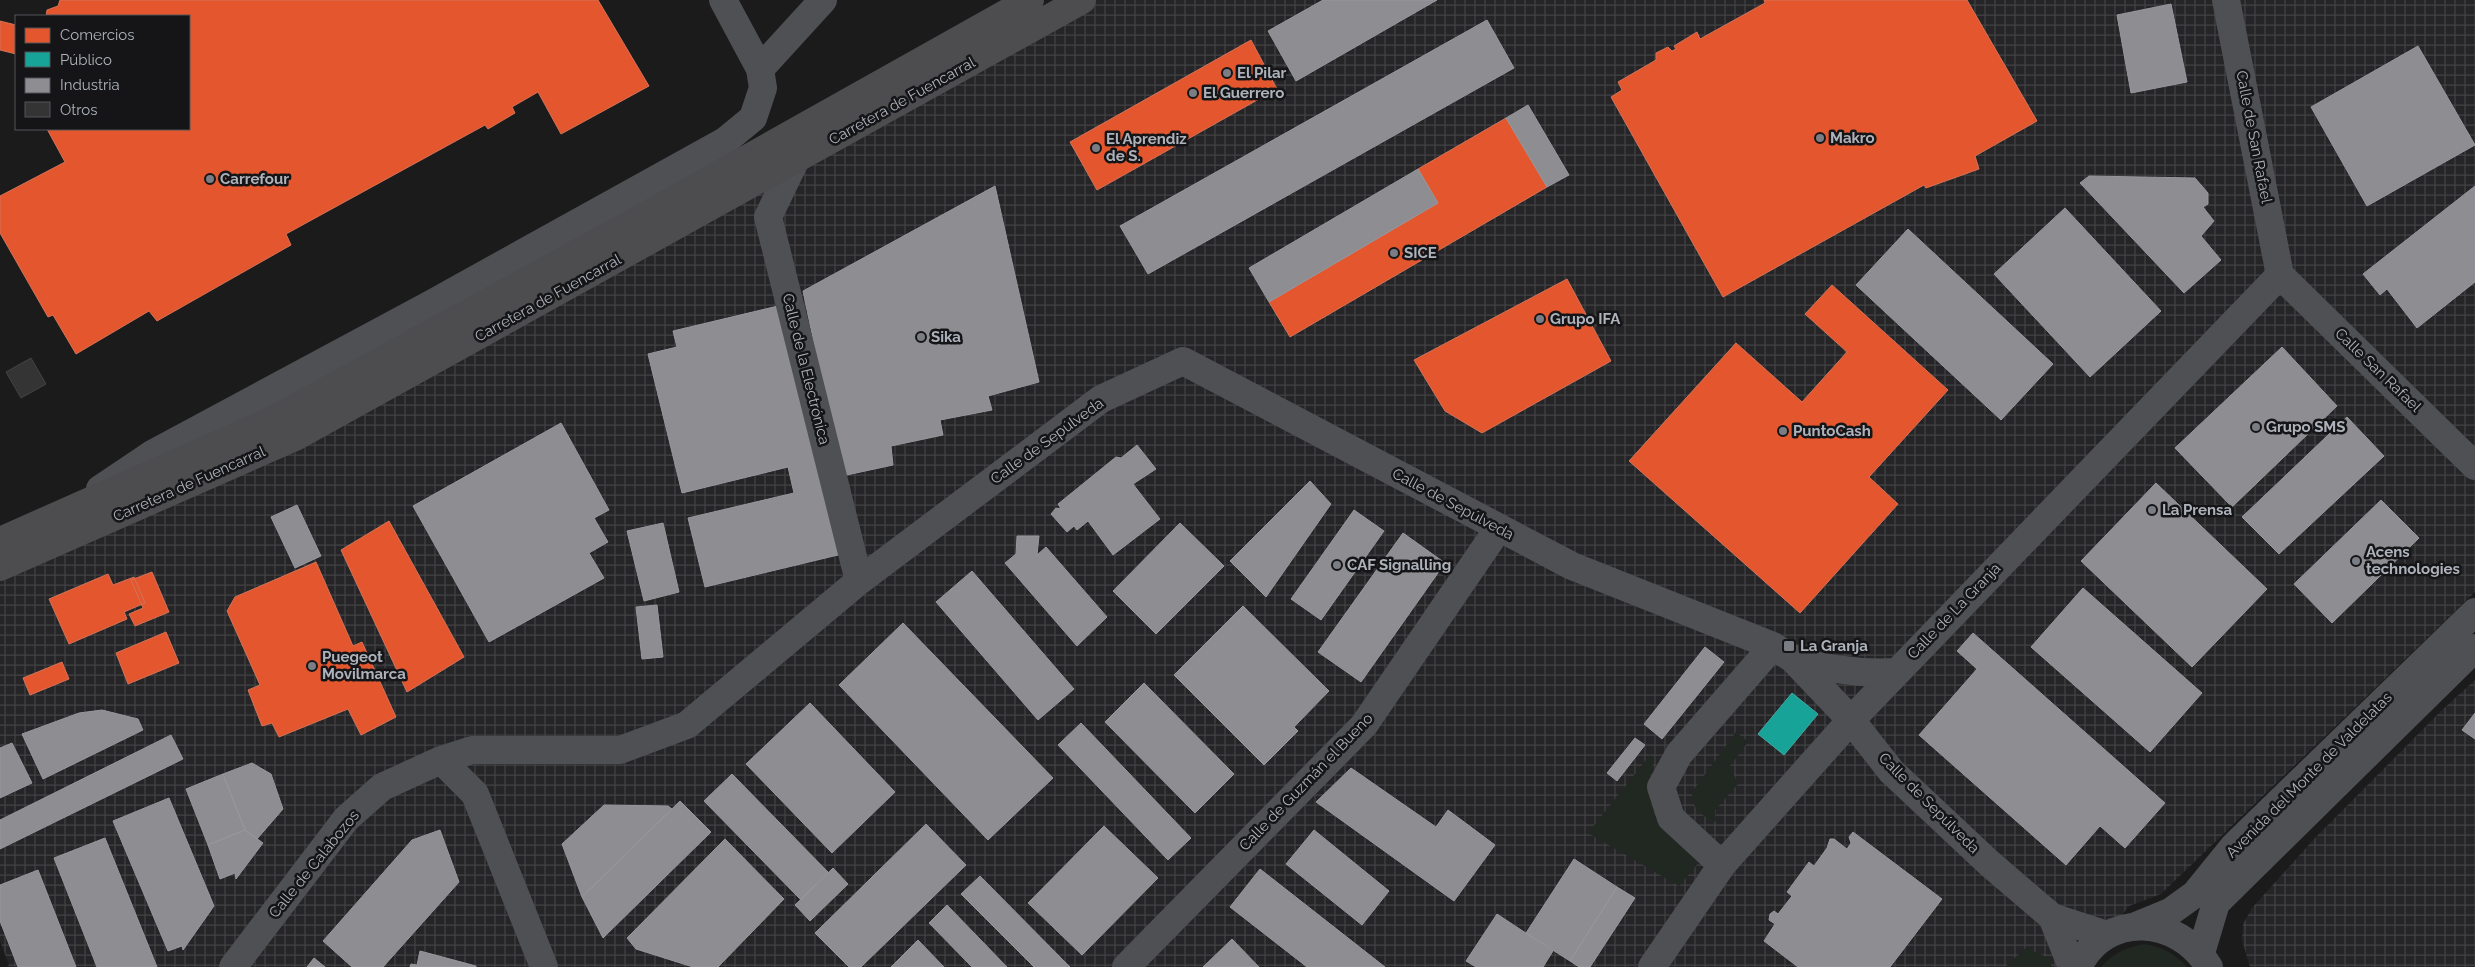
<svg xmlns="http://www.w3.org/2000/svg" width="2475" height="967" viewBox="0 0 2475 967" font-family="Raleway,sans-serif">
<defs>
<pattern id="industrial-grid" width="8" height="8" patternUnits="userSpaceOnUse" patternTransform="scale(1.25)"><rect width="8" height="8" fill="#252527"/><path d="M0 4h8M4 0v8" fill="none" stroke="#424244"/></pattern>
</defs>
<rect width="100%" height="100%" fill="#1b1b1b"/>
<path fill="url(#industrial-grid)" d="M 1077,0 L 2475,0 L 2475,592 L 2161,894 L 2129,906 L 2082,967 L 6,967 L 9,965 L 0,941 L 0,567 Z
M 2475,680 L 2475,967 L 2250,967 L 2242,940 L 2243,924 L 2252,908 L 2314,839 L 2442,710 Z"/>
<path fill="#212822" d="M 1736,732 L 1748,742 L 1730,766 L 1738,784 L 1715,810 L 1716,822 C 1701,816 1692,809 1692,792 Z
M 1650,755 L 1654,760 C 1639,815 1663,828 1701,860 L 1679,886 L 1588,833 Z
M 2144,944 C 2163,947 2174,953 2187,967 L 2101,967 C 2114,953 2125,948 2144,944 Z
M 2026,948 L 2051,959 L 2051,967 L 2005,967 Z"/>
<path fill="#e4572e" stroke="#d47258" d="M 60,0 L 598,0 L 649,86 L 561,134 L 538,92 L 512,107 L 515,113 L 488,129 L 485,125 L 286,234 L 291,245 L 157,321 L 149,311 L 76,354 L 53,315 L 48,317 L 0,233 L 0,196 L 65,162 L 47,129 L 189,129 L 189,16 L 46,16 L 47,10 L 58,6 Z
M 1764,0 L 1967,0 L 2037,121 L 1975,156 L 1979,169 L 1926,188 L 1924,185 L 1723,297 L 1611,97 L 1622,90 L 1618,82 L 1656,60 L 1656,53 L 1668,47 L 1672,51 L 1676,49 L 1674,46 L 1697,32 L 1700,39 L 1765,3 Z
M 0,21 L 16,25 L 16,54 L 0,50 Z
M 1251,40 L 1277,89 L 1097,190 L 1070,142 Z
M 1506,118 L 1547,187 L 1290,337 L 1269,302 L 1438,203 L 1418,169 Z
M 1567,279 L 1611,361 L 1482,433 L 1445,411 L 1414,360 Z
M 1832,285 L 1948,390 L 1869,477 L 1898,504 L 1800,613 L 1629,461 L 1736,343 L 1802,402 L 1847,352 L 1805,314 Z
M 389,521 L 464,657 L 407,692 L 341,550 Z
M 316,562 L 353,646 L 362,642 L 396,717 L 361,735 L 348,709 L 279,737 L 272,723 L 262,726 L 248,690 L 260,685 L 227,611 L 235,597 Z
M 152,572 L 169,612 L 135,626 L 129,614 L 143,608 L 131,580 Z
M 108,574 L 113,585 L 134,577 L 145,603 L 124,612 L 127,619 L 69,644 L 49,599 Z
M 166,632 L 179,663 L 128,684 L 116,653 Z
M 62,662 L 69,679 L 30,695 L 23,678 Z"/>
<path fill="#17a398" stroke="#44a8a2" d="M 1792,693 L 1818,714 L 1784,755 L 1758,734 Z"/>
<path fill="#8d8d92" stroke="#97989e" d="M 1323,0 L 1437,0 L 1296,81 L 1268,31 Z
M 2171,4 L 2187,82 L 2131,93 L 2117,15 Z
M 1487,20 L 1514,68 L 1148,274 L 1120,226 Z
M 2418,46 L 2475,145 L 2367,206 L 2311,107 Z
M 1528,105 L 1569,175 L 1547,187 L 1506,118 Z
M 1418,169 L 1438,203 L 1269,302 L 1249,268 Z
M 2089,176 L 2195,178 L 2208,193 L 2208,204 L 2203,207 L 2214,221 L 2201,236 L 2221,260 L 2184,293 L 2080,183 Z
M 995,186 L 1039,382 L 988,396 L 992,410 L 940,420 L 943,435 L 891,446 L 893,465 L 842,476 L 803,291 Z
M 2475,186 L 2475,282 L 2417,328 L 2387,289 L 2380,295 L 2363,274 Z
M 2065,208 L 2161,311 L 2090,377 L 1994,274 Z
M 1908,229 L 2053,364 L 2001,420 L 1856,285 Z
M 778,306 L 838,555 L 705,587 L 688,518 L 794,493 L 788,467 L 682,493 L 648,354 L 677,347 L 673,331 Z
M 2282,347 L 2337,406 L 2232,507 L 2175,448 Z
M 2347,417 L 2384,456 L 2279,554 L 2242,517 Z
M 561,423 L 609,510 L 594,518 L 608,542 L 589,553 L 604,578 L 489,642 L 413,506 Z
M 1137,445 L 1156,469 L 1133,484 L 1160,519 L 1113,555 L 1088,521 L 1077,530 L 1074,526 L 1067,532 L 1051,514 L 1056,508 L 1061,509 L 1058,504 L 1116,457 L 1121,458 Z
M 1310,481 L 1331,504 L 1266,597 L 1230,561 Z
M 2156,483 L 2267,589 L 2192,667 L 2081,561 Z
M 2381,500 L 2419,538 L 2332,623 L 2294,584 Z
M 297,505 L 321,556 L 295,568 L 271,517 Z
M 1354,510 L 1384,531 L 1321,620 L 1291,599 Z
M 663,523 L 679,592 L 644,601 L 627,531 Z
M 1180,523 L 1224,566 L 1156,634 L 1113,591 Z
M 1403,533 L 1445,563 L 1361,682 L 1318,652 Z
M 1017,536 L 1039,536 L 1037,555 L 1046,547 L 1107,617 L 1077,646 L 1005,563 L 1016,554 Z
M 972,571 L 1074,689 L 1038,720 L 936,602 Z
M 2083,588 L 2202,693 L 2150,752 L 2031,647 Z
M 657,605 L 663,657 L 642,659 L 636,607 Z
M 1243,606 L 1329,691 L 1294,727 L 1298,731 L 1264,765 L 1174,675 Z
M 903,623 L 1053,778 L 988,840 L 839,685 Z
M 1973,633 L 2165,803 L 2125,848 L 2100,826 L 2066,865 L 1919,735 L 1977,669 L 1957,651 Z
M 1705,647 L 1724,662 L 1662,739 L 1644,724 Z
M 1144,683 L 1234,774 L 1195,813 L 1105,722 Z
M 810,703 L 895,792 L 832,853 L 746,764 Z
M 102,710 L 138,719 L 143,730 L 43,779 L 22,734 L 79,713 Z
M 2475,713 L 2475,739 L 2462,730 Z
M 1081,723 L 1191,838 L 1168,860 L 1058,745 Z
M 171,735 L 183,759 L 0,849 L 0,820 Z
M 1635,738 L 1645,745 L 1617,781 L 1607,773 Z
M 12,743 L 32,783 L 0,798 L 0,748 Z
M 252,763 L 271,774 L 283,809 L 257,839 L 245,830 L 223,774 Z
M 1351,768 L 1436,827 L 1448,810 L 1495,845 L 1454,901 L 1316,802 Z
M 223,774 L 245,830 L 208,845 L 186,789 Z
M 732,774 L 828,872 L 801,900 L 704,801 Z
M 169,798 L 214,906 L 183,950 L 182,946 L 168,951 L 113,821 Z
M 680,801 L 711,832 L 603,938 L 582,897 Z
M 604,805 L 668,806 L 672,809 L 582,897 L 562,844 Z
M 926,824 L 966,865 L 861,967 L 849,967 L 815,933 Z
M 1104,826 L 1158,878 L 1082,955 L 1028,903 Z
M 245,830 L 263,843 L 236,879 L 235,873 L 220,879 L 208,845 Z
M 440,830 L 459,882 L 383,967 L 352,967 L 323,941 L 412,840 Z
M 1314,830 L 1389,891 L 1362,925 L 1286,864 Z
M 1853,832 L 1942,899 L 1890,967 L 1798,967 L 1764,941 L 1775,924 L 1769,920 L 1770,914 L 1774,911 L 1778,914 L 1792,896 L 1787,892 L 1809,862 L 1814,866 L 1827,848 L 1830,839 L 1834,839 L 1847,849 L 1851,843 L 1849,837 Z
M 105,838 L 157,967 L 97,967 L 54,858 Z
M 725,839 L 784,899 L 718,967 L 693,967 L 636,949 L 627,938 Z
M 1574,859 L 1617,887 L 1570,961 L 1526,933 Z
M 833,868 L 848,884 L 810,921 L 795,905 Z
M 1260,869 L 1385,967 L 1307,967 L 1230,907 Z
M 38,870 L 76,967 L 18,967 L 0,921 L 0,885 Z
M 980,876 L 1070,967 L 1034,967 L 961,894 Z
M 1617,887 L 1635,898 L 1590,967 L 1579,967 L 1570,961 Z
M 947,905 L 1007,967 L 972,967 L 929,923 Z
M 1497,914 L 1553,951 L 1543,967 L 1476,967 L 1466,961 Z
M 1232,939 L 1259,967 L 1203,967 Z
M 918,940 L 944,967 L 891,967 Z
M 420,951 L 476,966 L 476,967 L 410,967 L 411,964 L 417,965 Z
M 314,958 L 325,967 L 307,967 Z"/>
<path fill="#343435" stroke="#434447" d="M 31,358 L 46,384 L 21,398 L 6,372 Z"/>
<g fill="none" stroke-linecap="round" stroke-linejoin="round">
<path stroke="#4f5054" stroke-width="28" d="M 2226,0 L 2280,275
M 760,69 L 823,0
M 795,161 L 768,217 L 859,581
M 2280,275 L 2475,466
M 100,489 L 152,454 L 431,304 L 725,141 L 753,118 L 763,88 L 760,69 L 723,0
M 1794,660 C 1829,670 1859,674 1895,672
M 441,760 L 475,794 L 544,967
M 1722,865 L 1671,818 L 1661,787 L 1679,754 L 1773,646
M 2052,917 L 2072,967
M 2136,926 L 2170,912 L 2195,894 L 2234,846 L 2475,612
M 2201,953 L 2216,903 L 2475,648
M 233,967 L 346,819 L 382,787 L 441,760 L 472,750 L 620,750 L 687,725 L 859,581 L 1101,399 L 1183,361 L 1572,566 L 1773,646 L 1793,659 L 1851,720 L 1891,771 L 1989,863 L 2052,917 L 2107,935
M 1126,967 L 1364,725 L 1498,529
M 1652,967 L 1722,865 L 1851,720 L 2280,275
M 2078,967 C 2106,910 2179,916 2209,967"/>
<path stroke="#4d4d50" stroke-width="28" d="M 0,541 L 271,421 L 638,220 L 1030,0
M 0,567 L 295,437 L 1082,0"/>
</g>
<g fill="#7a7d83" stroke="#151517" stroke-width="2">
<circle cx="1227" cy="73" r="5"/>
<circle cx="1193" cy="93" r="5"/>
<circle cx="1820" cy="138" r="5"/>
<circle cx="1096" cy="148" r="5"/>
<circle cx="210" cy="179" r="5"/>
<circle cx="1394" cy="253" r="5"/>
<circle cx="1540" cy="319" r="5"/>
<circle cx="921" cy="337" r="5"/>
<circle cx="2256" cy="427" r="5"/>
<circle cx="1783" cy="431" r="5"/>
<circle cx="2152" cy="510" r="5"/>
<circle cx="2356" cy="561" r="5"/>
<circle cx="1337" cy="565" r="5"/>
<rect x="1783" y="640" width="12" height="12" rx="2.5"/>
<circle cx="312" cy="666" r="5"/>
</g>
<g text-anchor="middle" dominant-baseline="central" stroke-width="5" stroke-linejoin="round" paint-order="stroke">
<g font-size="15" font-weight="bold" fill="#adb2bb" stroke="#151517" text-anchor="start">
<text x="1237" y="73">El Pilar</text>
<text x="1203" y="93">El Guerrero</text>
<text x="1830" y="138">Makro</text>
<text x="1106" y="139">El Aprendiz<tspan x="1106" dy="17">de S.</tspan></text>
<text x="220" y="179">Carrefour</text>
<text x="1404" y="253">SICE</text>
<text x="1550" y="319">Grupo IFA</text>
<text x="931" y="337">Sika</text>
<text x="2266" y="427">Grupo SMS</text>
<text x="1793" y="431">PuntoCash</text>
<text x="2162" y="510">La Prensa</text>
<text x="2366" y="552">Acens<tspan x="2366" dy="17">technologies</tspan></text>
<text x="1347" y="565">CAF Signalling</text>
<text x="1800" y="646">La Granja</text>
<text x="322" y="657">Puegeot<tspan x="322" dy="17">Movilmarca</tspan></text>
</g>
<g font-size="15" fill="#adb2bb" stroke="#151517">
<text transform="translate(902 101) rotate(-29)">Carretera de Fuencarral</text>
<text transform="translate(2254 137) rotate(79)">Calle de San Rafael</text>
<text transform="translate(548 298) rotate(-29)">Carretera de Fuencarral</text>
<text transform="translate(806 369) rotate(76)">Calle de la Electrónica</text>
<text transform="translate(2378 370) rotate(44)">Calle San Rafael</text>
<text transform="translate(1047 441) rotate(-36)">Calle de Sepúlveda</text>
<text transform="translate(189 484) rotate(-24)">Carretera de Fuencarral</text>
<text transform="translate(1453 504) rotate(28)">Calle de Sepúlveda</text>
<text transform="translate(1954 611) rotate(-46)">Calle de La Granja</text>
<text transform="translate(2309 775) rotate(-45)">Avenida del Monte de Valdelatas</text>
<text transform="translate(1306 782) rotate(-46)">Calle de Guzmán el Bueno</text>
<text transform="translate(1929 803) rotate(45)">Calle de Sepúlveda</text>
<text transform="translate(314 864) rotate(-51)">Calle de Calabozos</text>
</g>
</g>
<rect x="15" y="15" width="175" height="115" fill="#151517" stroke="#525459"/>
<rect x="25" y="28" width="25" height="15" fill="#e4572e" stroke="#525459"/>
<text x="60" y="40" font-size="15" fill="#adb2bb">Comercios</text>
<rect x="25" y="52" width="25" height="15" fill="#17a398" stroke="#525459"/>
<text x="60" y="65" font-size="15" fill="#adb2bb">Público</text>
<rect x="25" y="78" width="25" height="15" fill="#8d8d92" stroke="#525459"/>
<text x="60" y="90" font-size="15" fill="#adb2bb">Industria</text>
<rect x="25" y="102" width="25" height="15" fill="#343435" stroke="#525459"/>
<text x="60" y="115" font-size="15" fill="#adb2bb">Otros</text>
</svg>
